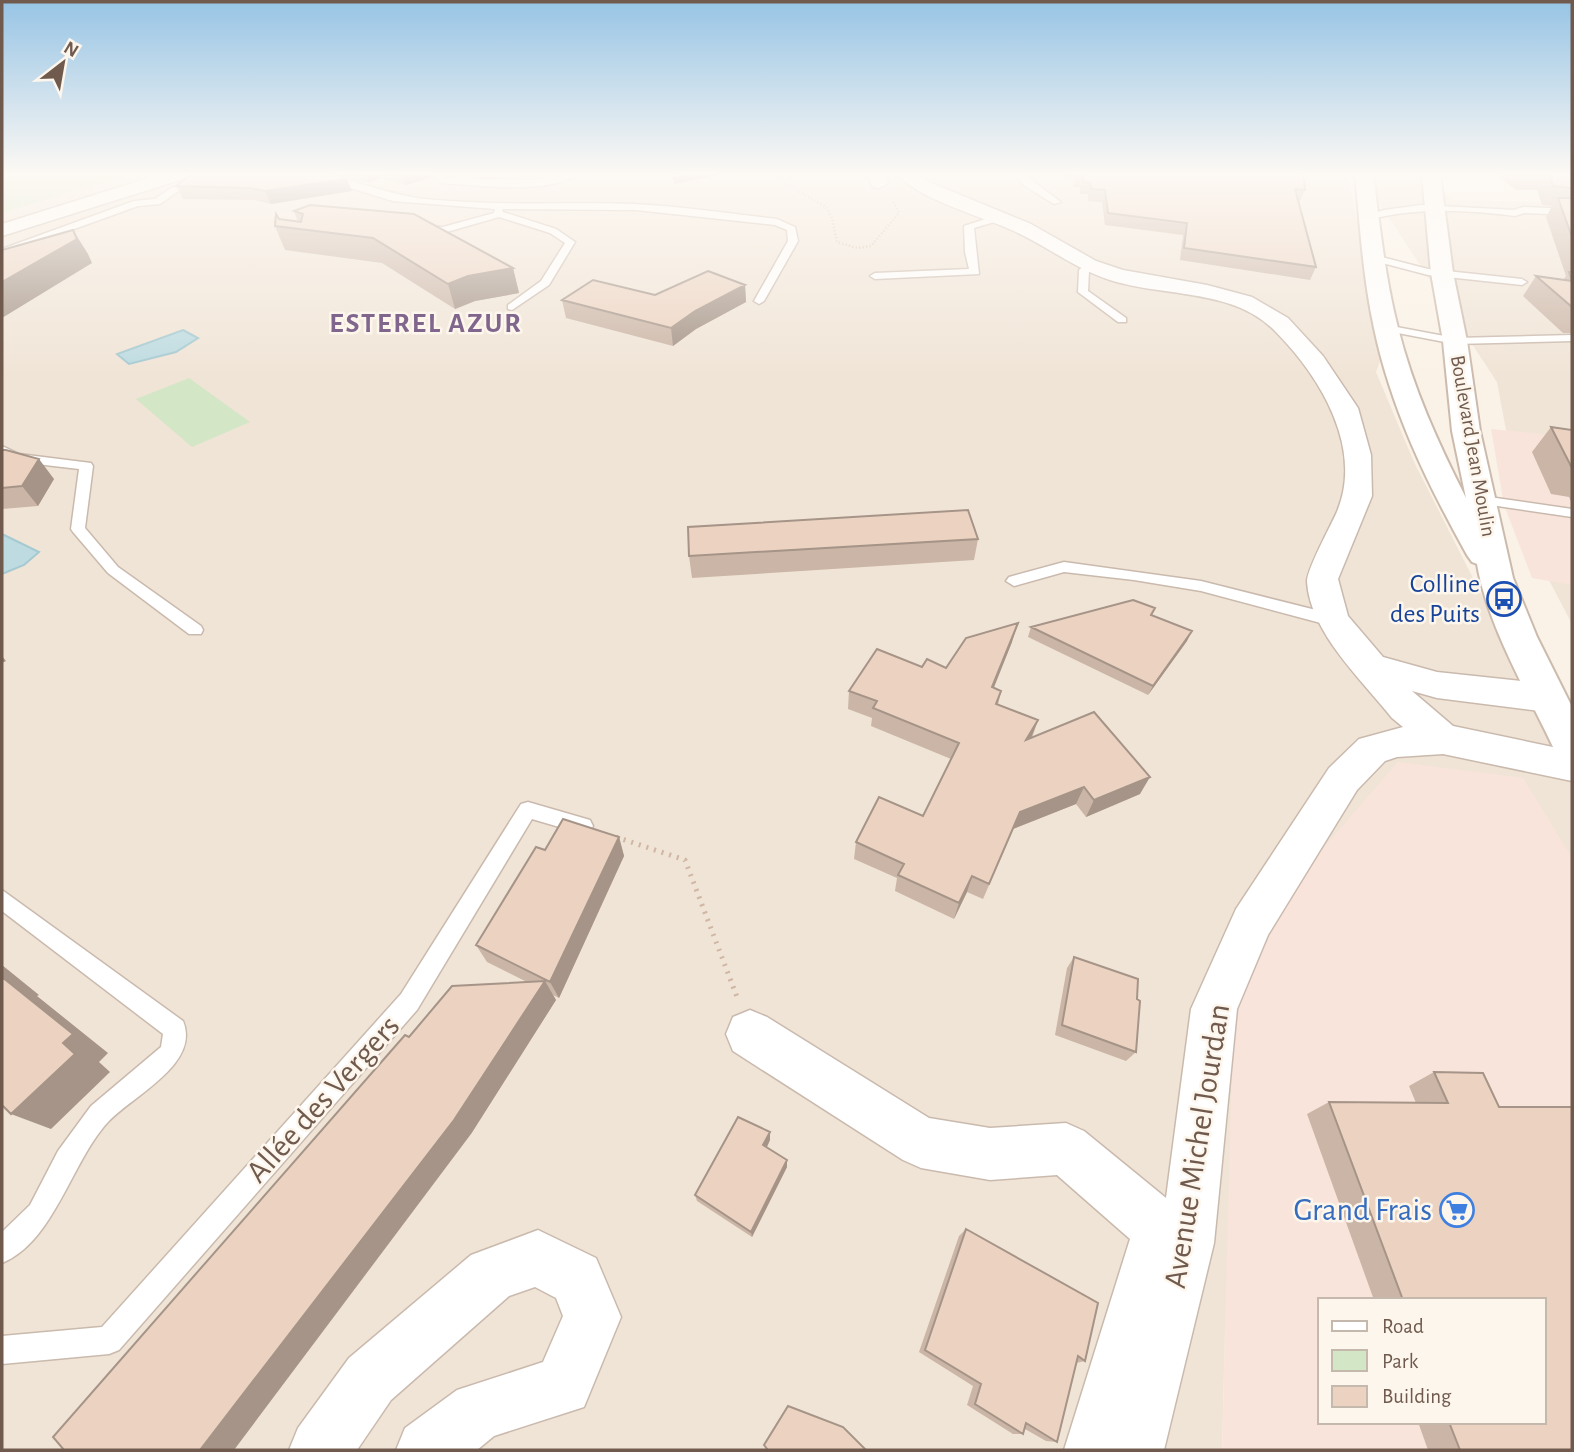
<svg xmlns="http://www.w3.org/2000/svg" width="1574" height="1452" viewBox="0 0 1574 1452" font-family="'Alegreya Sans',sans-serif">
<rect width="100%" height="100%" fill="#faf2e6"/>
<path fill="#f0e4d6" d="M 2,174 L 1348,174 L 1383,353 L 1376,372 L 1414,462 L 1572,773 L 1572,1418 L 1544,1300 L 1320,1300 L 1225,1330 L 1222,1450 L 2,1450 Z
M 1375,174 L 1426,174 L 1453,200 L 1572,203 L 1572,624 L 1526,536 L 1497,382 L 1378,201 Z"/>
<path fill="#f9e4db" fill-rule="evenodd" d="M 1491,429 L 1572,437 L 1572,585 L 1532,578 L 1504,505 Z
M 1398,762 L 1523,778 L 1572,858 L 1572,1450 L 1222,1450 L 1235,950 ZM 1320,1300 L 1544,1300 L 1544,1422 L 1320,1422 Z"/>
<path fill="#d3e6c6" d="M 2,174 L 130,174 L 2,213 Z
M 189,378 L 250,422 L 192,447 L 136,399 Z"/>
<path fill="#bddbe1" stroke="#a5cad1" stroke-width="2" d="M 183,330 L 198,338 L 176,352 L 129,364 L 117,354 Z
M 2,534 L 39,552 L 24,565 L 2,574 Z"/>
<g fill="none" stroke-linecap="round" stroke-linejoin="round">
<g stroke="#cabaae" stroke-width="3">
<path id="lane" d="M 214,174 L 227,174 L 177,192 L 160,204 L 138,206 L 2,255 L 2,249 L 134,201 L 155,199 L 171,188 Z
M 305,174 C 344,174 385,195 425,199 C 494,206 564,202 633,204 C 681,206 730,214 777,219 L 795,227 L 798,241 L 764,301 L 759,304 L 754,301 L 788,241 L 787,230 L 775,225 L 636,210 L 502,209 L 503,212 L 556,229 L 575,242 L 549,285 L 512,310 L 508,309 L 508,305 L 541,281 L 565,243 L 550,233 L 499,217 L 443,233 L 415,231 L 413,229 L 418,226 L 443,227 L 494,213 L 495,209 L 393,201 Z
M 434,174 L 442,174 L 444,178 L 531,180 L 578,174 C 549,195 476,185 441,183 Z
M 1014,174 L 1023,174 L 1061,202 L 1054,204 L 1025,186 Z
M 1421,205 L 1514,210 L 1523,207 L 1572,209 L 1572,215 L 1524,213 L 1515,216 C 1465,210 1417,207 1368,220 L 1363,217 L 1384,210 Z
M 998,215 L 1003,218 L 1001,220 L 974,228 L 979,274 L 875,279 L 870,276 L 875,273 L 969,269 L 965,252 L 964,226 Z
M 1374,255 L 1428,269 L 1522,279 L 1527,282 L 1522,285 L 1428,275 L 1371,260 L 1369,258 Z
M 1089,262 L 1094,265 L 1089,271 L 1088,291 L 1126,318 L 1126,322 L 1118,322 L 1078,292 L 1079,270 Z
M 1386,325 L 1455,338 L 1572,335 L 1572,341 L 1455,344 L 1382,330 L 1382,326 Z
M 2,446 L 19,454 L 91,463 L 93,466 L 85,528 L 118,567 L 201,626 L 203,630 L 201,634 L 189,634 L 108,573 L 73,532 L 71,529 L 79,469 L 11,461 L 2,455 Z
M 1482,496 L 1572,509 L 1572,517 L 1477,503 L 1477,497 Z
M 1064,562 L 1201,581 L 1332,614 L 1340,620 L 1332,626 L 1201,591 L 1134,580 L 1064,572 L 1014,586 L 1006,581 L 1009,577 Z
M 528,802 L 590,820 L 593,826 L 590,832 L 583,834 L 532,819 L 417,1010 L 119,1350 L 109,1354 L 2,1364 L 2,1336 L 102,1327 L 401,994 L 521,804 Z
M 2,890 L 183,1021 C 201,1064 132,1096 108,1122 C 71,1162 54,1242 2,1263 L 2,1232 L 30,1205 L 58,1151 L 91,1106 L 161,1047 L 163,1034 L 2,911 Z"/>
</g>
<g stroke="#cabaae" stroke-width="3">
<path id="street" d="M 161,174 L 189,174 L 186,178 L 2,236 L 2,224 Z
M 867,174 L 885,174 L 888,183 L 879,188 L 873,187 Z
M 898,174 L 919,174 L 929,182 L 1031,224 L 1096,261 L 1123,270 L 1207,285 L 1252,297 L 1288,318 L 1323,356 L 1358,408 L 1371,455 L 1372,496 L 1338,579 L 1348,616 L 1383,657 L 1437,672 L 1548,684 L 1561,688 L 1566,698 L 1561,708 L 1548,712 L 1437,698 L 1412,691 L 1453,726 L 1572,751 L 1572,781 L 1443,754 L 1397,757 L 1385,761 L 1357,790 L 1268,935 L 1237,1009 L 1214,1243 L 1164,1450 L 1064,1450 L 1130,1239 L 1057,1175 L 990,1180 L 921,1168 L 903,1160 L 733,1051 L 726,1034 L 733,1017 L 750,1010 L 767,1017 L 929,1118 L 990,1128 L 1066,1123 L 1084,1131 L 1166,1198 L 1191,1009 L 1236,909 L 1329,768 L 1359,739 L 1403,727 L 1392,718 C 1361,679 1310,632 1307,582 C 1306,571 1330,527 1336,514 C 1365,449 1320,376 1274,330 C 1232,288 1162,297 1110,280 C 1076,269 1048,247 1016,232 C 985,217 918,200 898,174 Z
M 538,1230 L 596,1258 L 621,1317 L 584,1407 L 494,1436 L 477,1450 L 396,1450 L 405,1428 L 457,1390 L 543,1362 L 563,1316 L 556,1298 L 535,1287 L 509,1296 L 391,1400 L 357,1450 L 289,1450 L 298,1428 L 349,1358 L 471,1255 Z"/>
</g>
<g stroke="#ccbbac" stroke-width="4">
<path id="secondary" d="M 1355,174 L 1373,174 C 1380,226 1385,278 1398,328 C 1413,388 1438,443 1466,498 L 1452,431 L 1443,341 L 1431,273 L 1422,174 L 1440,174 L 1453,273 L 1467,341 L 1480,431 L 1513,578 L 1537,637 L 1572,707 L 1572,760 L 1558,756 L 1552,745 C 1526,690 1487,624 1477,564 L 1472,562 L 1467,555 C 1427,483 1391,409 1374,328 C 1363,278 1360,225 1355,174 Z"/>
</g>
<path stroke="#d0b6a4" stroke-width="2.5" stroke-dasharray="1 2.5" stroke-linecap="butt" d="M 769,174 L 826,207 L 832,218 L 837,242 L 857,248 L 871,246 L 899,213 L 893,201"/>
<path stroke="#d0b6a4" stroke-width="5" stroke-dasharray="2 6" stroke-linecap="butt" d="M 616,837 L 685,860 L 737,997"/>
<use href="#lane" fill="#fff" fill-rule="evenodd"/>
<use href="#street" fill="#fff" fill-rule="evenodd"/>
<use href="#secondary" fill="#fff" fill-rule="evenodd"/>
</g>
<path fill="#cbb5a6" d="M 193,174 L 433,174 L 433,177 L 406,185 L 380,178 L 369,183 L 346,178 L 352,191 L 271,204 L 255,200 L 183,199 L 176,186 Z
M 1062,174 L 1303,174 L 1305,190 L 1300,201 L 1298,201 L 1316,267 L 1310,280 L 1180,260 L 1183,235 L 1105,225 L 1102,202 L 1088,201 L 1088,194 L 1080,194 L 1080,187 L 1073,187 L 1075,178 L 1062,177 Z
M 1496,174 L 1572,174 L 1572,333 L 1563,333 L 1523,296 L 1536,276 L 1563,280 L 1566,276 L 1546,217 L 1552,206 L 1542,205 L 1537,190 L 1516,190 Z
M 294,211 L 513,268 L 519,293 L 475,301 L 455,309 L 382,263 L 285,250 L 275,226 L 298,222 Z
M 745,285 L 746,302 L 696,329 L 673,346 L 566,318 L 562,300 L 655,295 Z
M 1551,427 L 1572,430 L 1572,504 L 1569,497 L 1551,494 L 1532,452 Z
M 2,450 L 54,479 L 38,506 L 2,509 Z
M 978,539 L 974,560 L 692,578 L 689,556 Z
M 1152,616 L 1187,641 L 1148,695 L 1028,637 L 1031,627 Z
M 1012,642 L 993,688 L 1001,691 L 998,705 L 1038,720 L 1032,738 L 1140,794 L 1086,817 L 1076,804 L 1013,829 L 983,899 L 967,892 L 954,919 L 895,891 L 897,878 L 854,859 L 856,842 L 923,816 L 951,759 L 871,726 L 872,718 L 848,709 L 849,691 L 922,667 L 946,668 Z
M 619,837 L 624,856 L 559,998 L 553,995 L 556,1000 L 471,1134 L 527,982 L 487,962 L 476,945 L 545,850 Z
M 1074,957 L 1137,999 L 1136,1052 L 1126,1061 L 1055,1035 L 1067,968 Z
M 1434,1072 L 1483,1073 L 1499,1107 L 1572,1107 L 1572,1450 L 1428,1450 L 1418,1422 L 1544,1422 L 1544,1300 L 1374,1300 L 1307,1114 L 1329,1102 L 1416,1103 L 1409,1086 Z
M 770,1140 L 767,1147 L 787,1167 L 752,1237 L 697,1201 L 695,1195 Z
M 966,1229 L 1085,1361 L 1076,1363 L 1057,1442 L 1046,1441 L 1025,1429 L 1023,1434 L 1013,1434 L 967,1405 L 973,1386 L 919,1352 L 959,1236 Z"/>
<path fill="#a59487" d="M 366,174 L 378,174 L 380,178 L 369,183 Z
M 403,174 L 433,174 L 433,177 L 406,185 Z
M 694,174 L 724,174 L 674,184 L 674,178 Z
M 347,179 L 352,191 L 271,204 L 265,191 Z
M 73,230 L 88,254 L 92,263 L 2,318 L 2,282 Z
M 513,268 L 519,293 L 475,301 L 455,309 L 448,284 L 468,276 Z
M 745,285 L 746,302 L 696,329 L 673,346 L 671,328 L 695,311 Z
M 39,459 L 54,479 L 38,506 L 22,486 Z
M 1018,623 L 1012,642 L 987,705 L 992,687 Z
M 1192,631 L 1187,641 L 1148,695 L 1153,686 Z
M 2,656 L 6,661 L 2,663 Z
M 1038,720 L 1031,738 L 1026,740 Z
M 1150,777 L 1140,794 L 1086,817 L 1094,800 Z
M 1084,787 L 1076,804 L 1013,829 L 983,899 L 1020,812 Z
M 619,837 L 624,856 L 559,998 L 550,982 Z
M 972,876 L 967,892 L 954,919 L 959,903 Z
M 2,965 L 39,995 L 37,996 L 108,1053 L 99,1062 L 110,1072 L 51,1129 L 11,1114 L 63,1043 L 2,977 Z
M 545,981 L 556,1000 L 471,1134 L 234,1450 L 200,1450 Z
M 770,1132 L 770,1140 L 764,1153 L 763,1145 Z
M 787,1160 L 787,1167 L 752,1237 L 751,1232 Z"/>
<path fill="#ecd3c1" stroke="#a59487" stroke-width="2" d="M 193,174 L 333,174 L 347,179 L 265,191 L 250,188 L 176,186 L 190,175 Z
M 676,174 L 694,174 L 674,178 Z
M 1076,174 L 1303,174 L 1305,190 L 1295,189 L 1316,267 L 1184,248 L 1187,223 L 1108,213 L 1105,190 L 1091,189 L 1090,183 L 1083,182 L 1083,176 L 1075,176 Z
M 1549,174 L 1572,174 L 1572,188 L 1553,186 Z
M 1558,198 L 1572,198 L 1572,237 Z
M 310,205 L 414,214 L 513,268 L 468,276 L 448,284 L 373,238 L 275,226 L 276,214 L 279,219 L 301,222 L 303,214 L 294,211 Z
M 73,230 L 77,239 L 2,282 L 2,250 Z
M 708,271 L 745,285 L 695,311 L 671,328 L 562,300 L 593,280 L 655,295 Z
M 1569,272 L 1572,272 L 1572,307 L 1536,276 L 1572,281 Z
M 1551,427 L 1572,430 L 1572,468 Z
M 2,450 L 6,450 L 39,459 L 22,486 L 2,488 Z
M 968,510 L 978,539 L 689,556 L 688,527 Z
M 1133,600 L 1155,608 L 1151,615 L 1192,631 L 1153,686 L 1031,627 Z
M 1018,623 L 992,687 L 1001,691 L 996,704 L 1038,720 L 1026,740 L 1094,712 L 1150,777 L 1094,800 L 1084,787 L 1020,812 L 989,884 L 972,876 L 959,903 L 898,875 L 904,864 L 856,842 L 879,797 L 923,816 L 959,743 L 873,708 L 877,701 L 849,691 L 877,649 L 922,667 L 927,659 L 946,668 L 966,638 Z
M 563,819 L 619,837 L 550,982 L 476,945 L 536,847 L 545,850 Z
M 1074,957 L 1138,979 L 1137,999 L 1140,1001 L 1136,1052 L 1062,1025 Z
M 2,977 L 73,1034 L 63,1043 L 75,1054 L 11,1114 L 2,1105 Z
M 545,981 L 454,1120 L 200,1450 L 64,1450 L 53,1437 L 405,1035 L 409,1037 L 452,986 Z
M 1434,1072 L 1483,1073 L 1499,1107 L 1572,1107 L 1572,1450 L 1460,1450 L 1449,1422 L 1544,1422 L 1544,1300 L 1403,1300 L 1329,1102 L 1448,1103 Z
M 738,1117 L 770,1132 L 763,1145 L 787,1160 L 751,1232 L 695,1195 Z
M 966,1229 L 1098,1303 L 1085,1361 L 1078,1356 L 1057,1442 L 1026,1423 L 1023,1434 L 975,1404 L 981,1384 L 925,1350 Z
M 788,1406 L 843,1427 L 866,1450 L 768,1450 L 764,1445 Z"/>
<linearGradient id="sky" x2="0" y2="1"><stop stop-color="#97c4e5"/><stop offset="0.46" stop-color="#fdf9f4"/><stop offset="1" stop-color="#fdf9f4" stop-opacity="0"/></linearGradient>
<rect width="1574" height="378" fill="url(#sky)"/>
<defs>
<g id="bus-ring" transform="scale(1.75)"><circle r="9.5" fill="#fdf6ec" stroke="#1a4fb4" stroke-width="1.5"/><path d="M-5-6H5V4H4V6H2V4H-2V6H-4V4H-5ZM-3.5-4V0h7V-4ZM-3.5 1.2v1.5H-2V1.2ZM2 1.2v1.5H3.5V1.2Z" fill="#1a4fb4"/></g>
<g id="supermarket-ring" transform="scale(1.75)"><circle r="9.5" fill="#fdf6ec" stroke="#3f7fe0" stroke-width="1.5"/><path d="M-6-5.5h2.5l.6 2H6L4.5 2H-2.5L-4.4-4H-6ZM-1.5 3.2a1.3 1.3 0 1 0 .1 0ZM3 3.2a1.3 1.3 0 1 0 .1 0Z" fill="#3f7fe0"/></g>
</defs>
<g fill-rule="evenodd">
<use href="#bus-ring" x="1504" y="599"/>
<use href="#supermarket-ring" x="1457" y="1210"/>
</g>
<g text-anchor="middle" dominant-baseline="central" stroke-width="5" stroke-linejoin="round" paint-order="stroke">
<g font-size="21" fill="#705a4e" stroke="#fdf6ec">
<text transform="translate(1473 446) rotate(80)">Boulevard Jean Moulin</text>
</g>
<g font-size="26" fill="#164399" stroke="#fdf6ec" text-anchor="end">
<text x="1480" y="584">Colline<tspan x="1480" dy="30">des Puits</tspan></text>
</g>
<g font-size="28" font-weight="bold" letter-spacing="2" fill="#80668c" stroke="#fdf6ec">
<text x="426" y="324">ESTEREL AZUR</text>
</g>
<g font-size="32" fill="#705a4e" stroke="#fdf6ec">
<text transform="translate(323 1099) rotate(-48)">Allée des Vergers</text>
<text transform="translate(1197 1146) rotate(-81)">Avenue Michel Jourdan</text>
</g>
<g font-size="32" fill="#366cbe" stroke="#fdf6ec" text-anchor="end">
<text x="1432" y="1210">Grand Frais</text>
</g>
</g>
<rect width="1574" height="1452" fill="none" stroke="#705a4e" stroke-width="7"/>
<rect x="1318" y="1298" width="228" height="126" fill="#fdf6ec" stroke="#c5b8ad" stroke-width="2"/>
<rect x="1332" y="1321" width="35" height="10" fill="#ffffff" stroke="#c5b8ad" stroke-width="2"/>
<text x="1382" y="1333" font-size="21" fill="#705a4e">Road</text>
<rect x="1332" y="1350" width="35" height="21" fill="#d3e6c6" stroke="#c5b8ad" stroke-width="2"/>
<text x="1382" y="1368" font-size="21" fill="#705a4e">Park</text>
<rect x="1332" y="1386" width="35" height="21" fill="#ecd3c1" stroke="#c5b8ad" stroke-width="2"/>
<text x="1382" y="1403" font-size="21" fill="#705a4e">Building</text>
<g transform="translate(63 63) rotate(31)" stroke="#fdf6ec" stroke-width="5" paint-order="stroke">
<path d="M0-5L12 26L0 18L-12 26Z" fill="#705a4e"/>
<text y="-10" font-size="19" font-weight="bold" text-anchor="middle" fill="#705a4e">N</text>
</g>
</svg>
